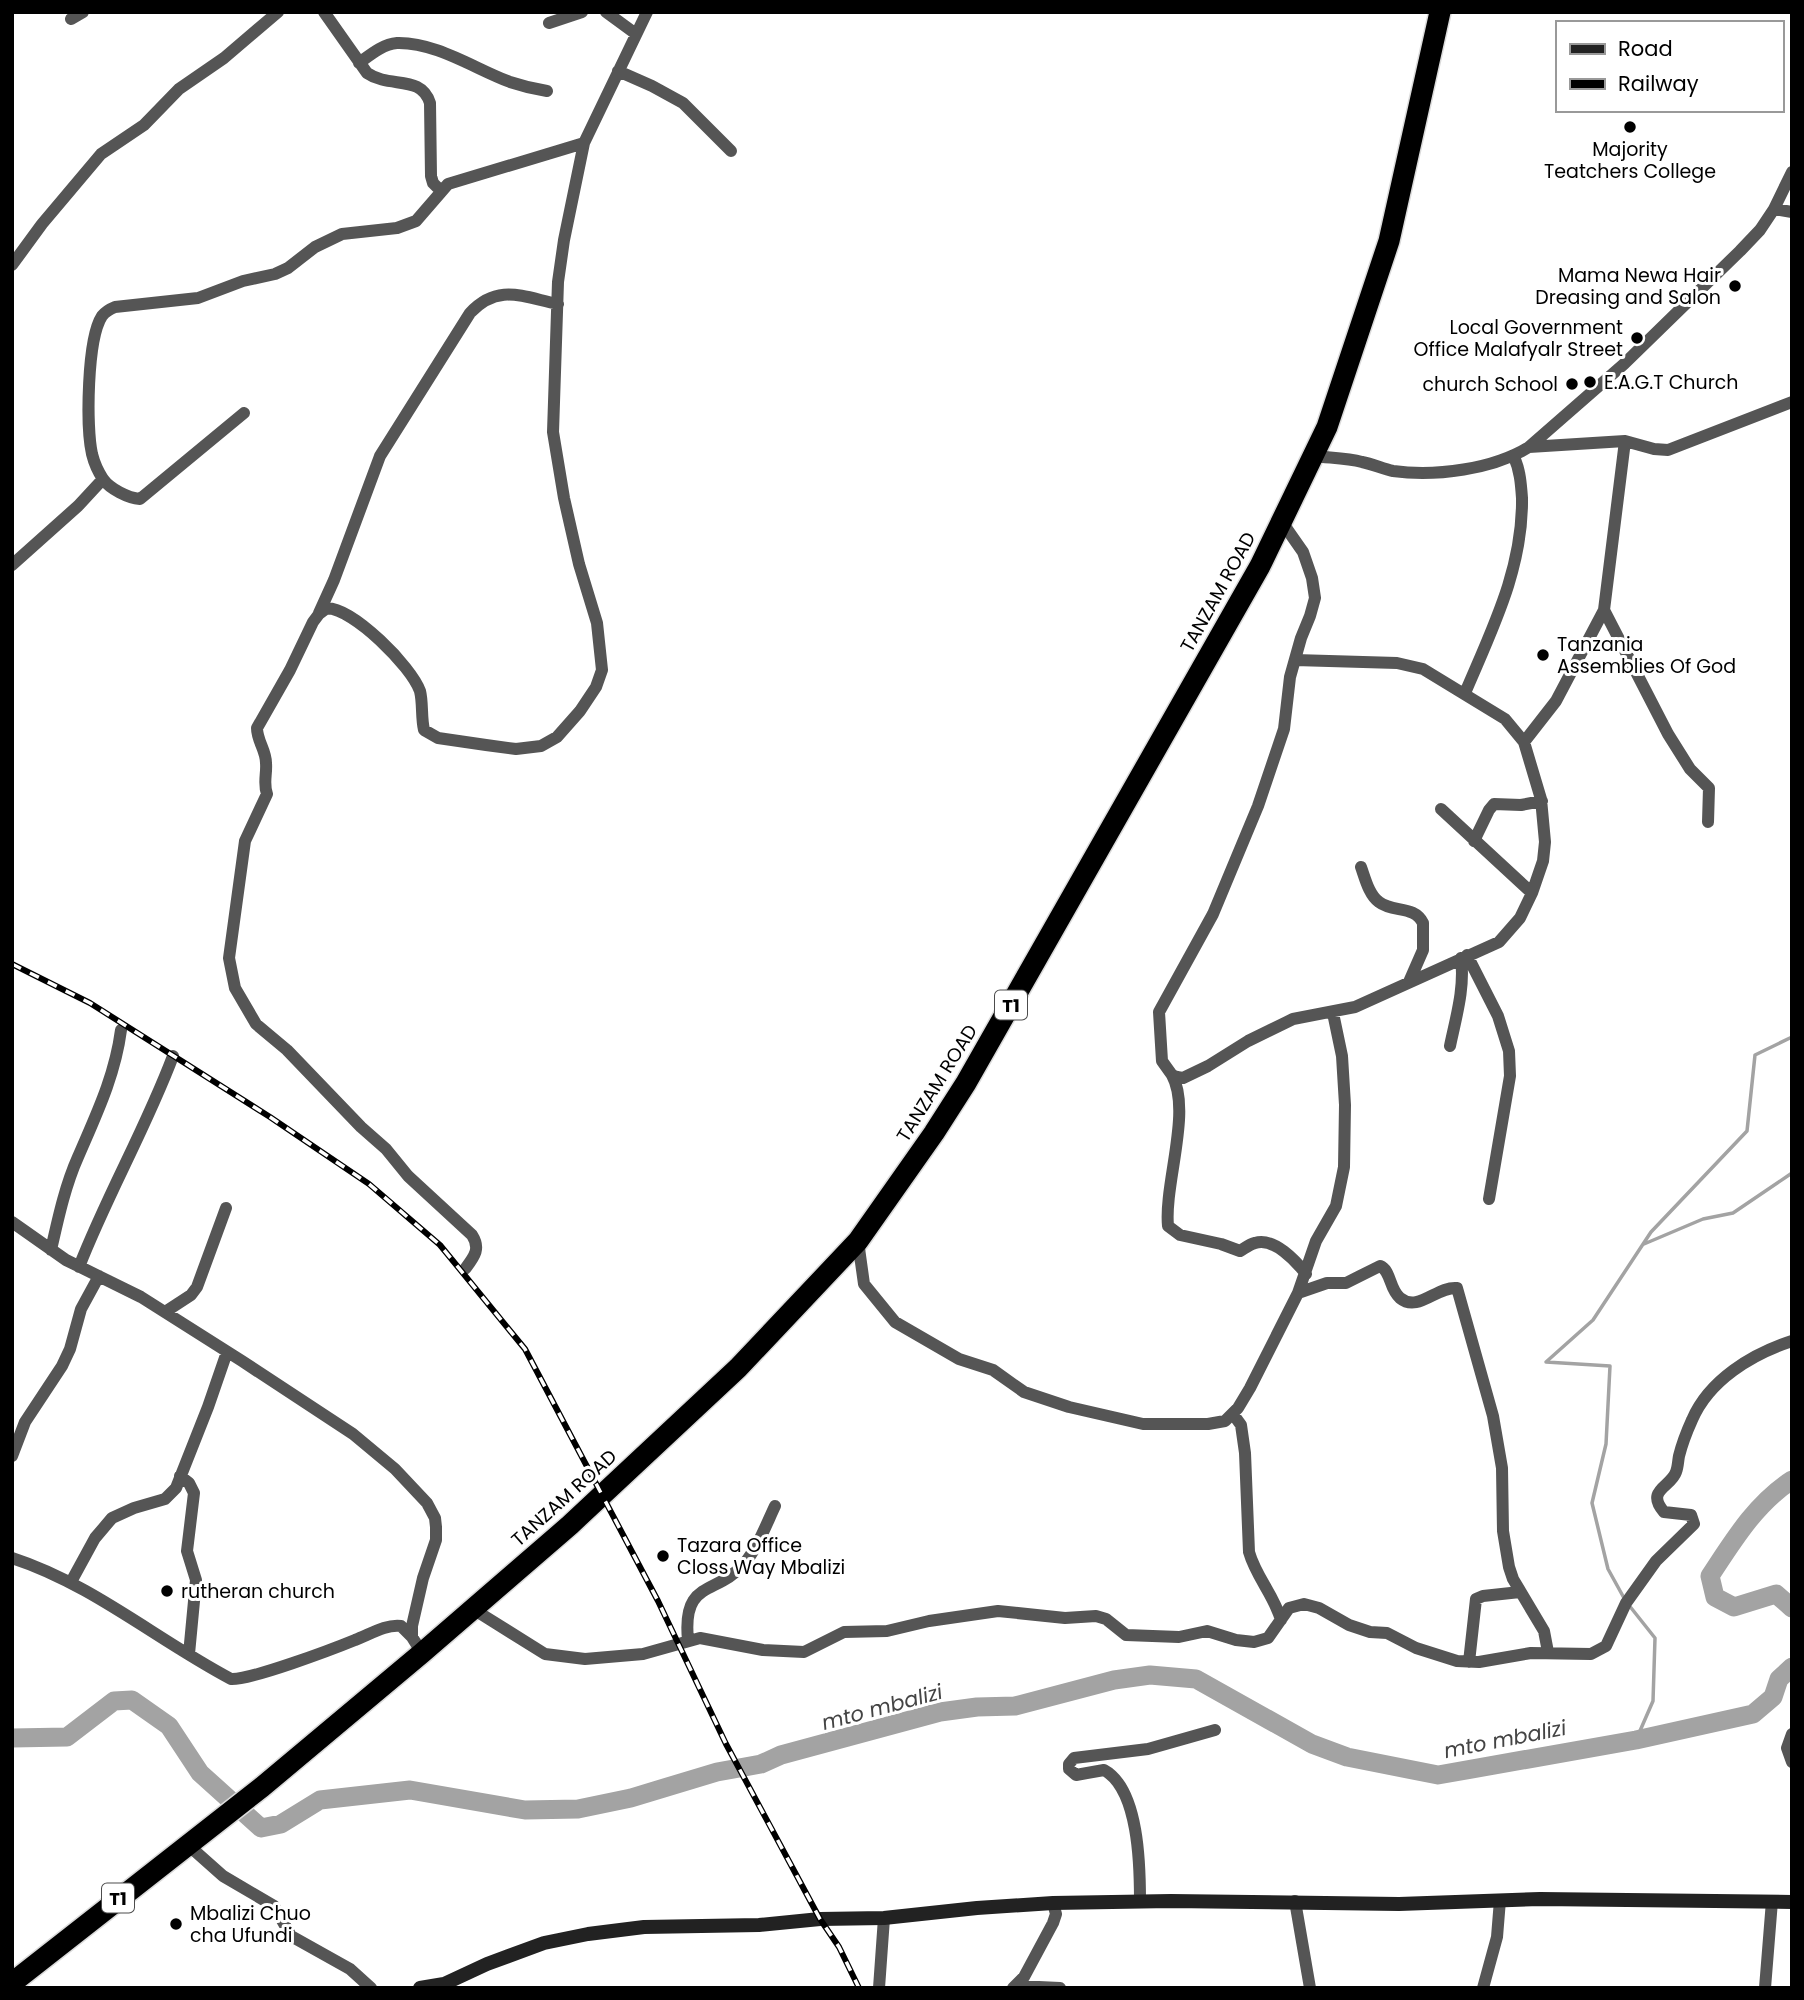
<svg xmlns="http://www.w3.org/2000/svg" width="1804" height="2000" viewBox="0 0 1804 2000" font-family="Poppins,sans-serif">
<rect width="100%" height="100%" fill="#fff"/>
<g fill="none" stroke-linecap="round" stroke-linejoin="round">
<path stroke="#a3a3a3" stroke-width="3.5" d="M 1644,1244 L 1703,1219 L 1733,1213 L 1792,1173
M 1624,1598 L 1608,1569 L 1592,1503 L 1606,1444 L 1610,1366 L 1546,1362 L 1593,1320 L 1651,1232 L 1747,1131 L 1755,1055 L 1792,1037
M 1628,1604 L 1655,1638 L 1653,1701 L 1636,1740"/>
<path stroke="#a3a3a3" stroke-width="19" d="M 1792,1480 C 1756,1503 1733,1541 1710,1576 L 1715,1597 L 1734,1607 L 1776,1594 L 1792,1608
M 12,1738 L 67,1737 L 114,1701 L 132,1700 L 169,1726 L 200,1773 L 261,1828 L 281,1824 L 320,1800 L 410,1790 L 525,1810 L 578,1809 L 631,1798 L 717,1772 L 761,1764 L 781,1755 L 940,1712 L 977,1707 L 1015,1706 L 1114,1680 L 1150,1675 L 1196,1679 L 1312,1744 L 1347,1757 L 1438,1775 L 1636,1740 L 1753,1714 L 1773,1697 L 1779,1679 L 1792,1667"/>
<g stroke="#dbdbdb" stroke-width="24">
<path id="highway" d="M 12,1983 L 262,1787 L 422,1653 L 570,1525 L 738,1368 L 858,1241 L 934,1133 L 966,1083 L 1260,566 L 1327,427 L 1389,241 L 1440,12"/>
</g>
<path stroke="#555" stroke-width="12" d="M 324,12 L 367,73 C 390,89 421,74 430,103 L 431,176 L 433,183 L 441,191
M 606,12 L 636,34
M 71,19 L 83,12
M 549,23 L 582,12
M 359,63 C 370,55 383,44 397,43 C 436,42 475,69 510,82 C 522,86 534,89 547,91
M 618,71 L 652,86 L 683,103 L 731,151
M 1774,209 L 1792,212
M 12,265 L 42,224 L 101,154 L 144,125 L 179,89 L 224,58 L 278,12
M 244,413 L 140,499 C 128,498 110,489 103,479 C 99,473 94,462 92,454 C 86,427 87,339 102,316 C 106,311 110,309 115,307 L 198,298 L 243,281 L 275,274 L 288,268 L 315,247 L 342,234 L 397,228 L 416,221 L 448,184 L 584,143
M 1529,447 L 1625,441 L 1654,449 L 1668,450 L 1792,402
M 1314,456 C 1330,458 1347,458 1362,462 C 1373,464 1383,469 1393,471 C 1436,477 1493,469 1529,447 L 1624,364 L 1740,251 L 1760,230 L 1774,209 L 1792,172
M 1282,522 L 1303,552 L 1312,578 L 1315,598 L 1310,616 L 1301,638 L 1290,677 L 1284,729 L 1258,806 L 1213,914 L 1159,1012 L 1162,1061 L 1172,1075 L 1177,1077 L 1183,1078 L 1208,1066 L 1248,1041 L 1293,1019 L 1355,1007 L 1499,942 L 1520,918 L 1532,893 L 1543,861 L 1545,842 L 1541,799 L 1524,742 L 1505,719 L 1423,669 L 1397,663 L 1295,660
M 12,565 L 78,506 L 103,479
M 1604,610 L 1668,734 L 1690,769 L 1709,788 L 1708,822
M 319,613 L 334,580 L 380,456 L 470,313 C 498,283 523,297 558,304
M 1465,693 C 1492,629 1523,569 1522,498 C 1521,484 1520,470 1514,457
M 1524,742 L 1556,701 L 1604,610 L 1625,441
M 1441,809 L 1532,893
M 1474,841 L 1489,810 L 1494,804 L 1521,805 L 1542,801
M 1361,867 C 1365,878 1369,895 1379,902 C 1393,913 1414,905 1423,923 L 1423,950 L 1409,982
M 1467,955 L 1498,1016 L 1509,1051 L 1510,1076 L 1489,1199
M 1450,1046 C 1456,1017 1465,988 1461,958
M 1172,1075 C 1192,1111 1164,1184 1168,1226 L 1180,1235 L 1221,1244 L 1240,1251 C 1245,1248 1250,1244 1255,1243 C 1274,1237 1296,1261 1306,1274
M 12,1222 L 66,1260 L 141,1297 L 242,1361 L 353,1434 L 395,1469 L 427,1503 L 435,1518 L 436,1527 L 436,1540 L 423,1578 L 412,1626 L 412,1637 L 422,1653
M 858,1241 L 864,1284 L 895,1322 L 959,1359 L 993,1370 L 1024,1392 L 1069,1407 L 1143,1424 L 1208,1424 L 1225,1421 L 1238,1408 L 1250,1388 L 1298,1293 L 1316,1241 L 1336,1206 L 1344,1167 L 1345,1105 L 1342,1056 L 1333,1013
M 51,1250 C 58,1219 65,1186 78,1157 C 96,1115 115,1076 121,1030
M 79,1267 C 107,1195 146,1128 173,1056
M 465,1269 C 474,1257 481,1249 472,1235 L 408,1176 L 386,1149 L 361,1127 L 287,1050 L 256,1024 L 235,988 L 229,958 L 245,841 L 267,794 C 263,783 267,774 266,763 C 266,750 257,741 257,728 L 290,670 L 313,622 L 319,614 L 327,608 C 354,609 411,666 420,691 C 423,703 421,717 424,730 L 438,738 L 486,745 L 516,749 L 541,746 L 557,737 L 580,711 L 596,687 L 602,670 L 597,623 L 579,564 L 564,498 L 553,432 L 558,282 L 564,240 L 584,143 L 647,12
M 1298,1293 L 1327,1283 L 1346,1283 L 1380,1266 C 1391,1270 1389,1289 1400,1298 C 1418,1313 1437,1286 1457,1288 L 1493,1416 L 1502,1468 L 1503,1531 L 1509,1567 L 1513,1579 L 1544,1631 L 1548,1652
M 165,1312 L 191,1295 L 197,1287 L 226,1208
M 1233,1414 L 1241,1425 L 1245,1453 L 1249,1552 C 1256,1577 1274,1595 1281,1620
M 12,1456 L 25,1422 L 62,1366 L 70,1349 L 81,1309 L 99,1276
M 180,1476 L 189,1483 L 194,1493 L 187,1551 L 196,1580 L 189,1654
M 12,1558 C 92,1584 157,1640 231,1679 C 251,1680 333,1649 355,1640 C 369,1635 385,1624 401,1626 L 412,1637
M 71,1582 L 95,1538 L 112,1518 L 134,1508 L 165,1499 L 176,1488 L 208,1407 L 227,1352
M 473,1609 L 545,1654 L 585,1659 L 643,1654 L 700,1638 L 763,1650 L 804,1652 L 844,1632 L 887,1631 L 929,1621 L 998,1611 L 1065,1618 L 1096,1616 L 1106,1619 L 1126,1635 L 1179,1637 L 1207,1631 L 1236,1640 L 1254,1642 L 1268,1638 L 1289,1608 L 1304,1604 L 1319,1608 L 1349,1625 L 1370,1632 L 1387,1633 L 1416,1648 L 1457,1661 L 1479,1662 L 1531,1653 L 1591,1654 L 1606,1646 L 1626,1603 L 1656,1561 L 1694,1524 L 1691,1515 L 1664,1512 C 1645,1490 1671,1487 1676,1472 C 1678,1467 1678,1461 1679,1456 C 1682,1444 1687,1431 1692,1420 C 1709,1380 1752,1354 1792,1341
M 688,1640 C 682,1579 716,1596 744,1564 C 758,1547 766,1525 775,1506
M 1469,1662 L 1476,1599 L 1483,1596 L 1520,1592
M 1792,1734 L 1787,1748 L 1792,1762
M 187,1844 L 223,1876 L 274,1906 L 291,1936 L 350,1969 L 371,1988
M 1140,1901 C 1140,1866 1139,1789 1104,1770 L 1076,1775 L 1069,1769 L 1069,1764 L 1074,1758 L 1148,1749 L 1215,1730
M 1295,1901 L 1310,1988
M 1017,1986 L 1060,1988
M 879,1988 L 884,1918
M 1013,1988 L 1024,1977 L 1053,1923 L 1056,1914 L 1053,1903
M 1483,1988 L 1497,1937 L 1500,1900
M 1765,1988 L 1772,1901"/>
<path stroke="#222" stroke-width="14" d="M 420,1988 L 444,1984 L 487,1964 L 544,1943 L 588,1934 L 644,1927 L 759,1925 L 820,1919 L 884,1918 L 977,1908 L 1053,1903 L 1171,1901 L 1399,1904 L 1540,1899 L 1792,1902"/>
<use href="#highway" stroke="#000" stroke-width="21"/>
<g stroke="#000" stroke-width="6">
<path id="rail" d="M 12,964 L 90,1003 L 270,1117 L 369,1184 L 440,1245 L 525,1349 L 658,1601 L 726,1744 L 820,1919 L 839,1947 L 859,1988"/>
</g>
<use href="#rail" stroke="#fff" stroke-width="3.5" stroke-dasharray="10" stroke-linecap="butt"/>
</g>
<g fill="#000" stroke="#fff" stroke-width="2.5">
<circle cx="1630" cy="127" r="7"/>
<circle cx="1735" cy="286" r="7"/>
<circle cx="1637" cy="338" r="7"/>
<circle cx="1590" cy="382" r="7"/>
<circle cx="1572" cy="384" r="7"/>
<circle cx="1543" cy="655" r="7"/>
<circle cx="663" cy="1556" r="7"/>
<circle cx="167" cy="1591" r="7"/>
<circle cx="176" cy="1924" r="7"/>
</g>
<g text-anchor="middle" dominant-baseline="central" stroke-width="6" stroke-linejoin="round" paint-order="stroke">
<g fill="#fff" stroke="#4c4c4c" stroke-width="2">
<rect x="995" y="990.5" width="32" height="29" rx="5"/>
<rect x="102" y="1883.5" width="32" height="29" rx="5"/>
</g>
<g font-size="18" font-weight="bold" fill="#000">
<text x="1011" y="1005">T1</text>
<text x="118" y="1898">T1</text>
</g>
<g font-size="19" fill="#000" stroke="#fff" text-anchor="start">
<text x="1630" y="149" text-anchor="middle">Majority<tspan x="1630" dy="22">Teatchers College</tspan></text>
<text x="1721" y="275" text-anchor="end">Mama Newa Hair<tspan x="1721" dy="22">Dreasing and Salon</tspan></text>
<text x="1623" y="327" text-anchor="end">Local Government<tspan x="1623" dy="22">Office Malafyalr Street</tspan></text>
<text x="1604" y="382">E.A.G.T Church</text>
<text x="1558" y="384" text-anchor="end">church School</text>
<text x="1557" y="644">Tanzania<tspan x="1557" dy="22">Assemblies Of God</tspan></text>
<text x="677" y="1545">Tazara Office<tspan x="677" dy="22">Closs Way Mbalizi</tspan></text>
<text x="181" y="1591">rutheran church</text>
<text x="190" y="1913">Mbalizi Chuo<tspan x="190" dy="22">cha Ufundi</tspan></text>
</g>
<g font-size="19" fill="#000" stroke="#fff">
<text transform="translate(1218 592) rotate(-61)">TANZAM ROAD</text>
<text transform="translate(937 1083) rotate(-58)">TANZAM ROAD</text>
<text transform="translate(564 1498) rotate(-42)">TANZAM ROAD</text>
</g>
<g font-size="21" font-style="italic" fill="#444" stroke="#fff">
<text transform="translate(882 1707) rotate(-15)">mto mbalizi</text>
<text transform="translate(1505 1739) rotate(-11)">mto mbalizi</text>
</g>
</g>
<rect width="1804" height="2000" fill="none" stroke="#000000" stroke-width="28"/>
<rect x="1556" y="21" width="228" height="91" fill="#ffffff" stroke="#999999" stroke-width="2"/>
<rect x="1570" y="44" width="35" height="10" fill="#222222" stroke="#999999" stroke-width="2"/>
<text x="1618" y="56" font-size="21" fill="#000000">Road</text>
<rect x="1570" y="79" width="35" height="10" fill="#000000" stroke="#999999" stroke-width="2"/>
<text x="1618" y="91" font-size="21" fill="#000000">Railway</text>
</svg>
